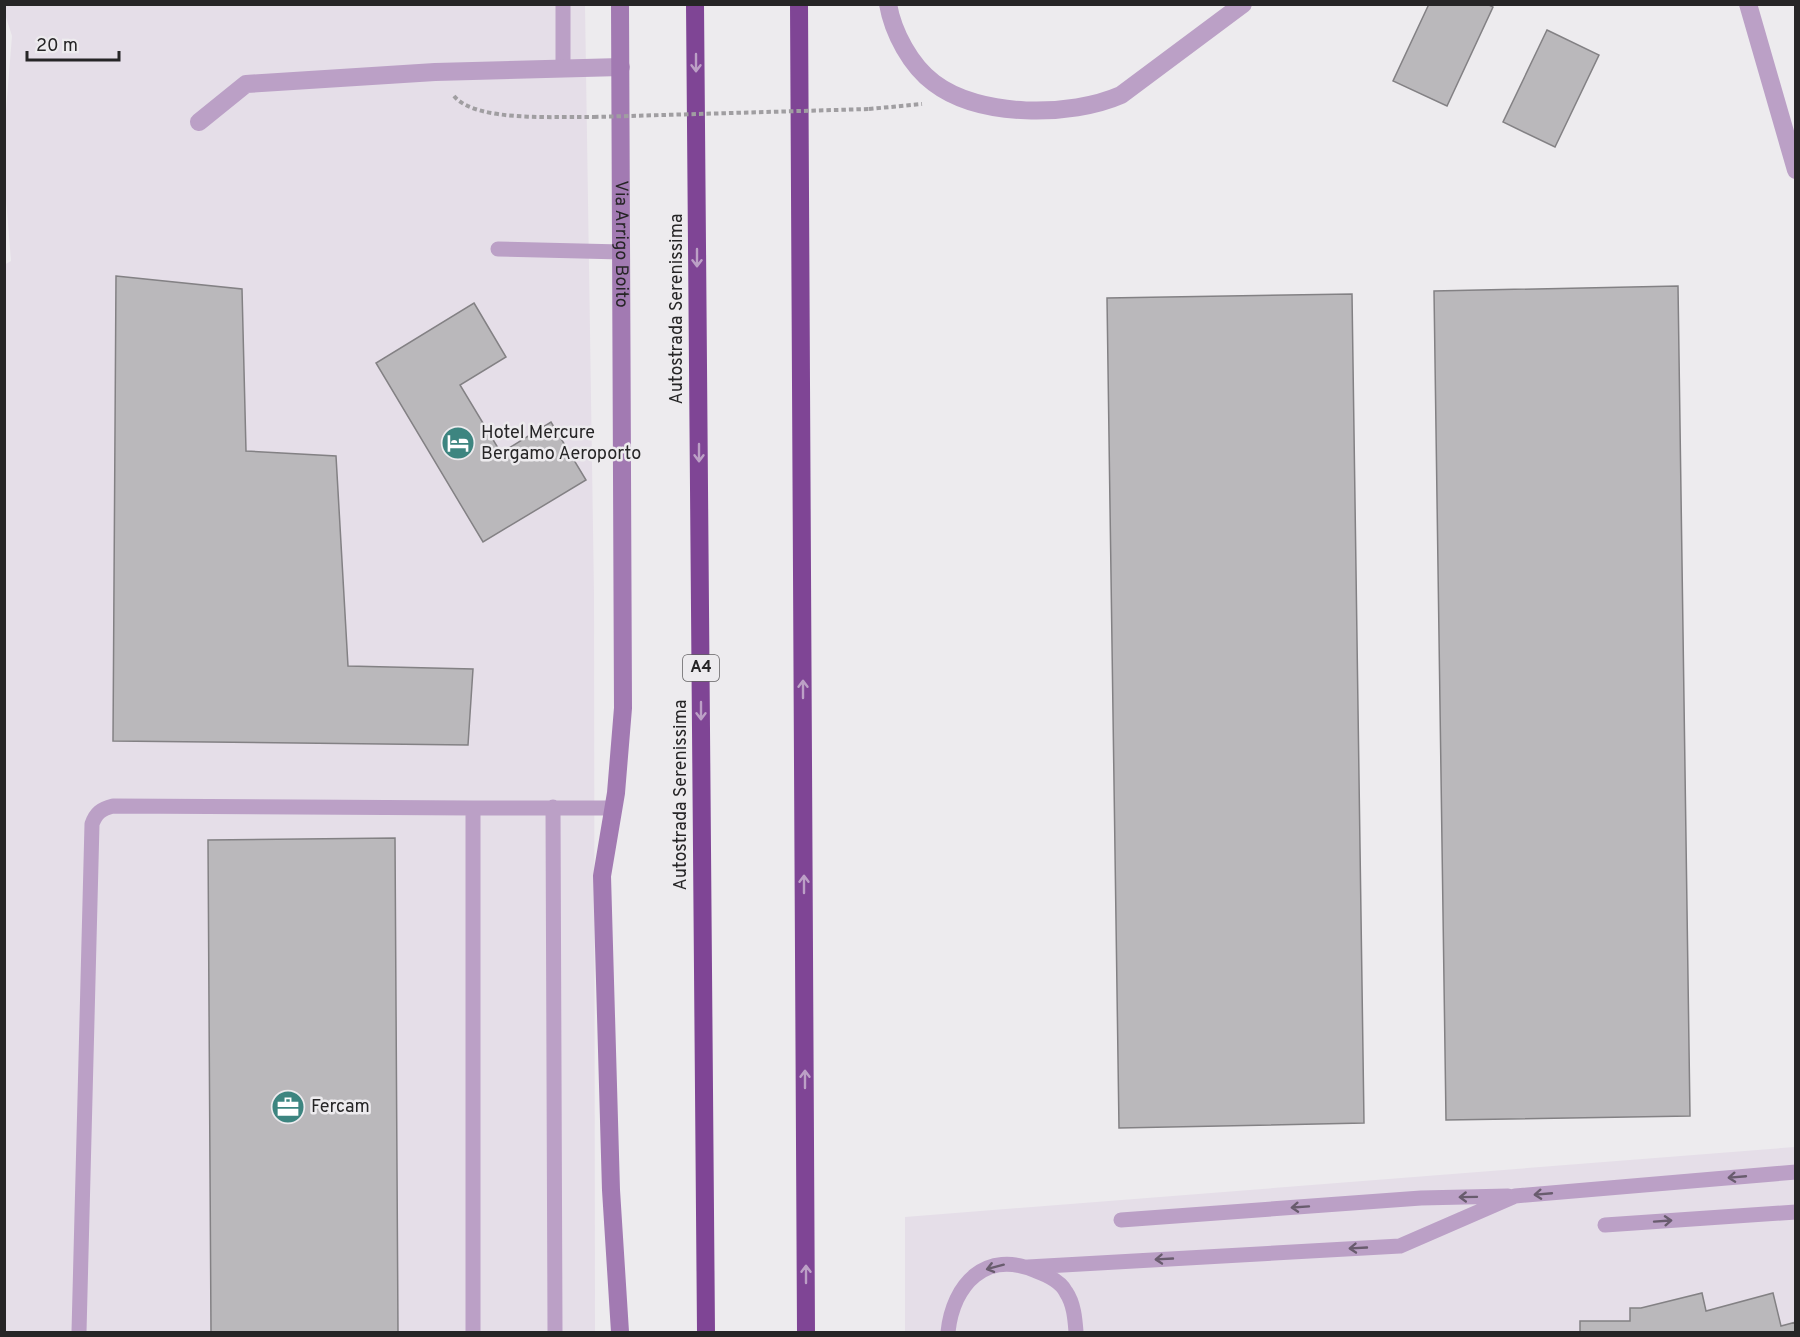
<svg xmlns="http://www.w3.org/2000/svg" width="1800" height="1337" viewBox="0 0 1800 1337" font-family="Overpass,sans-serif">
<rect width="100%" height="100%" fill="#edebee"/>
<path fill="#e5dee8" d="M 5,5 L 585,5 L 594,594 L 595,1332 L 5,1332 L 4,265 L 11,261 L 5,186 L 4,135 L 12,36 L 5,14 Z
M 1795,1147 L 1795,1332 L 905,1332 L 905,1217 Z"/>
<path fill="#bab8bb" stroke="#838184" stroke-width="1.5" d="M 1429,4 L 1487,4 L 1493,7 L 1447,106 L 1393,81 Z
M 1547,30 L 1599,55 L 1555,147 L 1503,122 Z
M 116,276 L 242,289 L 246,451 L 336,456 L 348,666 L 473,669 L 468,745 L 113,741 Z
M 1678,286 L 1690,1116 L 1446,1120 L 1434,291 Z
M 1352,294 L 1364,1123 L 1119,1128 L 1107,298 Z
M 474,303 L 506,357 L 460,385 L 501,453 L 551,422 L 586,480 L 483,542 L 376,363 Z
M 395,838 L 398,1332 L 211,1332 L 208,840 Z
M 1702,1293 L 1706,1311 L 1773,1293 L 1781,1326 L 1796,1322 L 1796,1332 L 1580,1332 L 1580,1321 L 1630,1321 L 1630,1308 L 1641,1308 Z"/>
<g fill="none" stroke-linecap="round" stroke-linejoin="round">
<path stroke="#a09ea1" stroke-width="4" stroke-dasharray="4.5 3" stroke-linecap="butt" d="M 454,96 C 476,123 560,116 594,117
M 869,109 L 922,104"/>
<path stroke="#bba0c6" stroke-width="15" d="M 563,4 L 563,69
M 498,249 L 622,252
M 553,807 L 555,1332
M 1121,1220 L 1421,1198 L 1508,1196
M 1605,1225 L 1796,1212
M 1028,1267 L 1400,1246 L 1515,1196 L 1796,1172
M 79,1332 L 92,824 C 96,813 101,809 113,806 L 473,808
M 473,1332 L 473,808 L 613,808
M 948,1332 C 953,1284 986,1249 1036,1271 C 1047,1275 1061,1282 1066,1292 C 1074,1304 1075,1319 1076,1332"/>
<path stroke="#bba0c6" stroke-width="18" d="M 888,4 C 893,33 911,66 934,83 C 980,118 1071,117 1121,95 L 1243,4
M 1748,4 L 1796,170
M 199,122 L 246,84 L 435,72 L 621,67"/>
<path stroke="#a27ab2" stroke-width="18" id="s1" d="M 620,4 L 623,708 L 616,793 L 602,876 L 611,1190 L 620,1332"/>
<path stroke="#7f4595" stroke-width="18" d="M 695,4 L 706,1332
M 799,4 L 806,1332"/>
<path stroke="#a09ea1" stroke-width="4" stroke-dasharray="4.5 3" stroke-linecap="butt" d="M 594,117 L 869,109"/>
</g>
<defs><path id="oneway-shaft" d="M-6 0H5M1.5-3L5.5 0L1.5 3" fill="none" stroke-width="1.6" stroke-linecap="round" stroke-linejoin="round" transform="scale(1.5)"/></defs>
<g stroke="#bca0c6">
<use href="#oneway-shaft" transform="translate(696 63) rotate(90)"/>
<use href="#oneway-shaft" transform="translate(697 258) rotate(90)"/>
<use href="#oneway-shaft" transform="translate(699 453) rotate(90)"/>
<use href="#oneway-shaft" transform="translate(803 689) rotate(-90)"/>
<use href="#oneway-shaft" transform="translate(701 711) rotate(90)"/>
<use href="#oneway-shaft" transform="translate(804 884) rotate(-90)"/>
<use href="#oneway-shaft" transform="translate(805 1079) rotate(-90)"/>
<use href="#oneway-shaft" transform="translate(806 1274) rotate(-90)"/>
</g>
<g stroke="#695c6e">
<use href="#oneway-shaft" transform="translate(1737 1177) rotate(175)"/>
<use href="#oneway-shaft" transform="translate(1543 1194) rotate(175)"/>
<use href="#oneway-shaft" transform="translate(1468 1197) rotate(179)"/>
<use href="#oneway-shaft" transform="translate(1300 1207) rotate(176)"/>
<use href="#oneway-shaft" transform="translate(1663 1221) rotate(-4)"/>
<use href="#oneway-shaft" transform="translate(1358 1248) rotate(177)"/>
<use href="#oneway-shaft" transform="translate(1164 1259) rotate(177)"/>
<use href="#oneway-shaft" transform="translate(995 1267) rotate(165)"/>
</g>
<defs>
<g id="hotel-disc" transform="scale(1.725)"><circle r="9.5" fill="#3d8580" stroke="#edebee"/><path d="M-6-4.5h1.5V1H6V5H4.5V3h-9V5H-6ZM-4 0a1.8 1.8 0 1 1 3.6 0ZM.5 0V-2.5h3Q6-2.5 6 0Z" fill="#fff"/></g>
<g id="office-disc" transform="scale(1.725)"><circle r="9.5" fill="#3d8580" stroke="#edebee"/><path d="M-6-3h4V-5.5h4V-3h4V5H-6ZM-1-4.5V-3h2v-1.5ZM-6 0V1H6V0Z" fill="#fff"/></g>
</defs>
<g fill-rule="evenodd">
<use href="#hotel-disc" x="458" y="443"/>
<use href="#office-disc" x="288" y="1107"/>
</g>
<g text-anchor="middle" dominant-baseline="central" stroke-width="5" stroke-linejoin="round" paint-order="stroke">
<rect fill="#edebee" stroke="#626062" stroke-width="1.5" x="683" y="655" width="36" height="26" rx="4.5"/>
<g font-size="16" font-weight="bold" fill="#262526">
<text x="701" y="668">A4</text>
</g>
<g font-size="18" fill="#262526" stroke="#edebee">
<text stroke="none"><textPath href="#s1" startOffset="240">Via Arrigo Boito</textPath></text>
<text transform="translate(677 309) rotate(-90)">Autostrada Serenissima</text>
<text transform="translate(681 795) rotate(-90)">Autostrada Serenissima</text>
</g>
<g font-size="18" fill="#262526" stroke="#edebee" text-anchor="start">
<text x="481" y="433">Hotel Mercure<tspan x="481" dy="21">Bergamo Aeroporto</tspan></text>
<text x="311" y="1107">Fercam</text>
</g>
</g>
<rect width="1800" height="1337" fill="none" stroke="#262526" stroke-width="12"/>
<path d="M27 51v9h92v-9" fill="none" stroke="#262526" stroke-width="3"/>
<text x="36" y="51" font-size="18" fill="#262526" stroke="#edebee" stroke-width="4.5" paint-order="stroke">20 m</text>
</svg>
